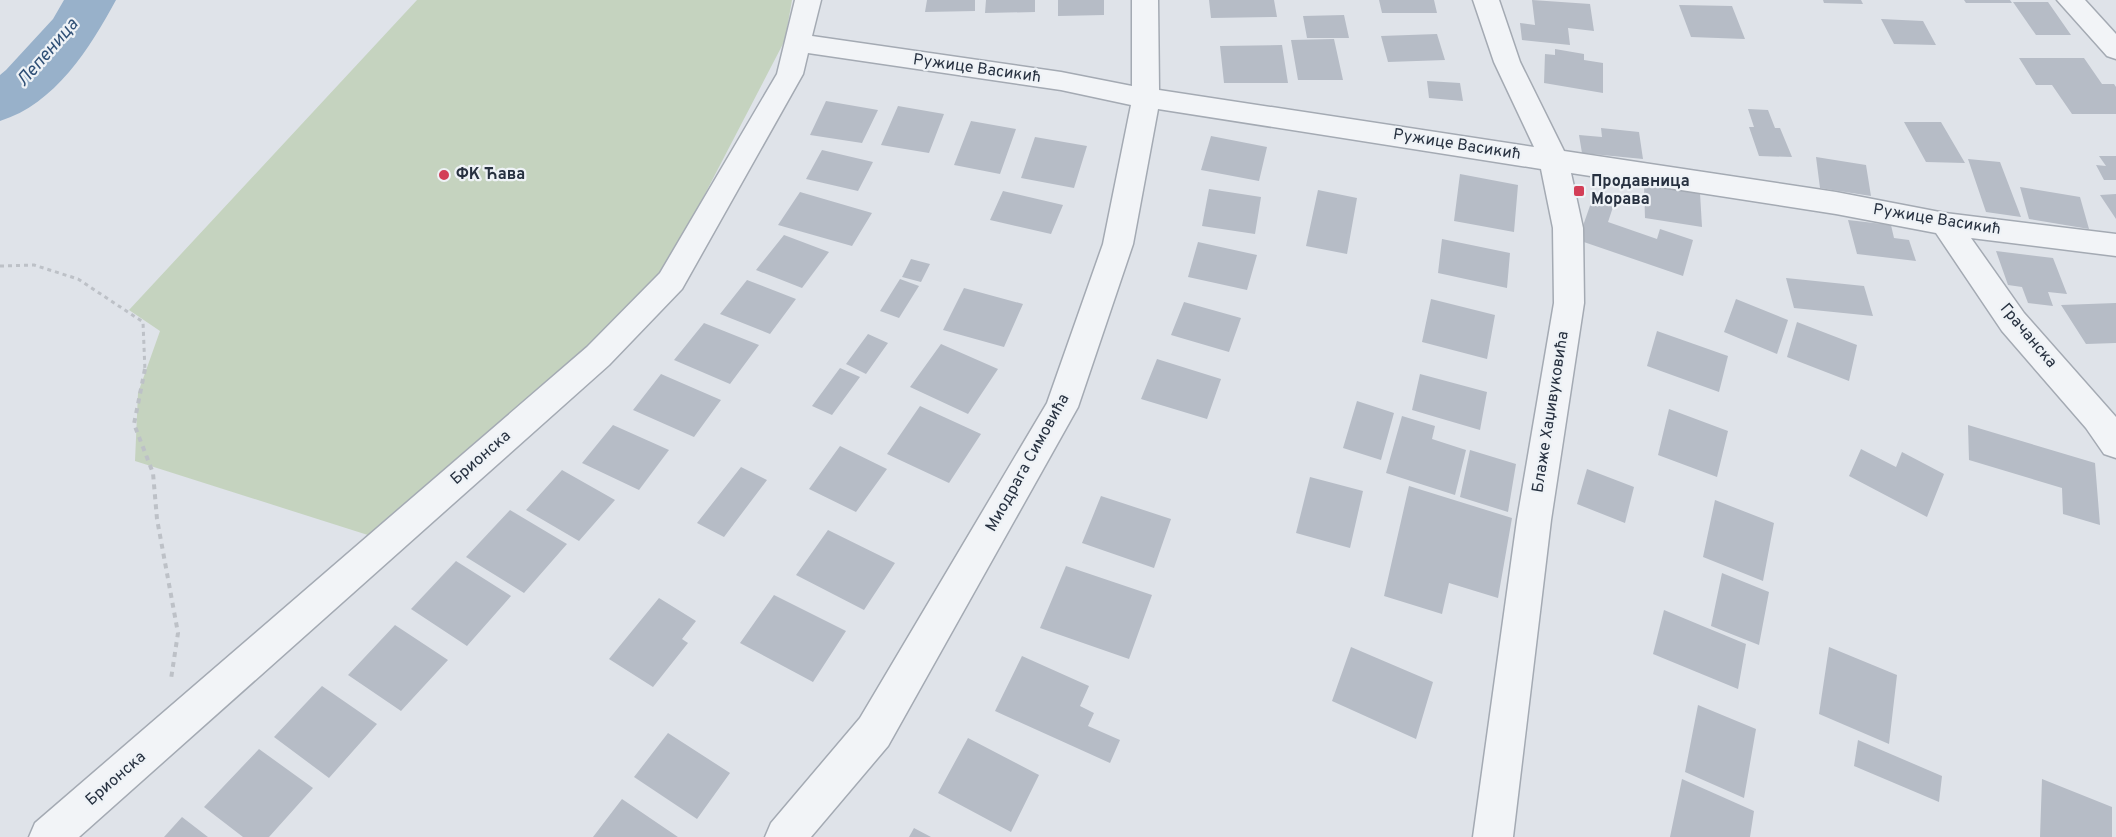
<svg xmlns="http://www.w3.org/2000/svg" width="2116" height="837" viewBox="0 0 2116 837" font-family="Overpass,sans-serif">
<rect width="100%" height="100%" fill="#dfe3e9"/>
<path fill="#c5d3bf" d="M 417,0 L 792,0 L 785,40 L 655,290 L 371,536 L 135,461 L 138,393 L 160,331 L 129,310 Z"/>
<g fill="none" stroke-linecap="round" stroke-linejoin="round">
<path fill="#98b1ca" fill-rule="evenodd" d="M 64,0 L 116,0 C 90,48 55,104 0,121 L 0,75 L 6,70 L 53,19 Z"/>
</g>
<path fill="#b6bcc6" d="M 927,0 L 975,0 L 975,11 L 925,12 Z
M 986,0 L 1035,0 L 1035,12 L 985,13 Z
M 1058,0 L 1104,0 L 1104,15 L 1058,16 Z
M 1209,0 L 1274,0 L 1277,17 L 1211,18 Z
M 1379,0 L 1434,0 L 1437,13 L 1382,13 Z
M 1532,0 L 1590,4 L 1594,31 L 1568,28 L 1570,45 L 1522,40 L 1520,23 L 1535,25 Z
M 1823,0 L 1861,0 L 1863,4 L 1824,3 Z
M 1964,0 L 2010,0 L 2012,3 L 1966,3 Z
M 2013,2 L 2048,2 L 2071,35 L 2036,35 Z
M 1679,5 L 1732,6 L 1745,39 L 1691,37 Z
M 1344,15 L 1349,38 L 1307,38 L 1303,16 Z
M 1881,19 L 1923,21 L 1936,45 L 1894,44 Z
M 1437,34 L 1445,60 L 1388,62 L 1381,36 Z
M 1334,39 L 1343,80 L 1298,80 L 1291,40 Z
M 1282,45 L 1288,83 L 1224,83 L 1220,46 Z
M 1555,49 L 1584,54 L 1584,60 L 1603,63 L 1603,93 L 1544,83 L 1545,54 L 1555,55 Z
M 2019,58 L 2084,58 L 2102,84 L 2114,84 L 2116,87 L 2116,114 L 2072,114 L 2052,85 L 2036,85 Z
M 1427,81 L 1460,83 L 1463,101 L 1429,98 Z
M 826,101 L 878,110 L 862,143 L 810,135 Z
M 898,106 L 944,114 L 929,153 L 881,145 Z
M 1748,109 L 1768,110 L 1775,128 L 1780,128 L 1792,157 L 1759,156 L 1749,127 L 1754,127 Z
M 971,121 L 1016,129 L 1000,174 L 954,165 Z
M 1904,122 L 1941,122 L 1965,163 L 1926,162 Z
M 1601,128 L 1639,132 L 1643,159 L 1582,153 L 1579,135 L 1602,137 Z
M 1211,136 L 1267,147 L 1259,181 L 1201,170 Z
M 1035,137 L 1087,146 L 1074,188 L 1021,178 Z
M 822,150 L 873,162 L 858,191 L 806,179 Z
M 2099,156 L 2116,156 L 2116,180 L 2104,180 L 2096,165 L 2106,166 Z
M 1816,157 L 1866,165 L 1871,196 L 1820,188 Z
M 1968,159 L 2000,162 L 2021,217 L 1986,212 Z
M 1460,174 L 1518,185 L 1514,232 L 1454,221 Z
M 1644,184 L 1700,193 L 1702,227 L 1645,218 Z
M 2020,187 L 2080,197 L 2089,229 L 2029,219 Z
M 1209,189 L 1261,197 L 1255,234 L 1202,226 Z
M 1318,190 L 1357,198 L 1347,254 L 1306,246 Z
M 1003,191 L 1063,205 L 1051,234 L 990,220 Z
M 800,192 L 872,213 L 852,246 L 778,225 Z
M 2116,194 L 2116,219 L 2100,195 Z
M 1592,200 L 1613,207 L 1608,222 L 1657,239 L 1660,229 L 1693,240 L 1683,276 L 1578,240 Z
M 1848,220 L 1891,225 L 1894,238 L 1909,240 L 1916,261 L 1857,254 Z
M 784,235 L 829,252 L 802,288 L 756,270 Z
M 1442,239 L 1510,253 L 1507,288 L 1438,273 Z
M 1198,242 L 1257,255 L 1247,290 L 1188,277 Z
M 1996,251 L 2053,258 L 2067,294 L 2048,292 L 2053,306 L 2028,303 L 2022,287 L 2008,285 Z
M 911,259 L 930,264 L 921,282 L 902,277 Z
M 1786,278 L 1864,286 L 1873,316 L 1794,308 Z
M 900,279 L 919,286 L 899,318 L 880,311 Z
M 747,280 L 796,299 L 770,334 L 720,314 Z
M 964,288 L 1023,304 L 1004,347 L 943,330 Z
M 1431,299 L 1495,315 L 1487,359 L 1422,342 Z
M 1736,299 L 1788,320 L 1777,354 L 1724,332 Z
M 1184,302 L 1241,318 L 1229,352 L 1171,335 Z
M 2116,303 L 2116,343 L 2086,344 L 2061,305 Z
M 1797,322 L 1857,345 L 1849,381 L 1787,357 Z
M 704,323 L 759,345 L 730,384 L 674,360 Z
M 1657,331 L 1728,356 L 1719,392 L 1647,366 Z
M 868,334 L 888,343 L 866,374 L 846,364 Z
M 941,344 L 998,369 L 968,414 L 910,387 Z
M 1157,359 L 1221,379 L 1207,419 L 1141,399 Z
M 840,368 L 860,377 L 832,415 L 812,406 Z
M 661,374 L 721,400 L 694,437 L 633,410 Z
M 1420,374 L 1487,392 L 1480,430 L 1412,410 Z
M 1357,401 L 1394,413 L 1381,460 L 1343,448 Z
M 920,406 L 981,434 L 949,483 L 887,454 Z
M 1669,409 L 1728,431 L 1717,477 L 1658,455 Z
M 1402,416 L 1435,426 L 1432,439 L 1466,450 L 1455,495 L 1386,473 Z
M 613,425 L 669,450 L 639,490 L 582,463 Z
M 1968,425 L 2095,463 L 2100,525 L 2063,514 L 2062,488 L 1969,460 Z
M 840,446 L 887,469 L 856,512 L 809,489 Z
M 1861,449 L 1896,467 L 1902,452 L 1944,474 L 1927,517 L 1849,476 Z
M 1470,450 L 1516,464 L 1508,512 L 1460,497 Z
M 741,467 L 767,480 L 724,537 L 697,523 Z
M 1587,469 L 1634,487 L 1625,523 L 1577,504 Z
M 562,470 L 615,500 L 579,541 L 526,510 Z
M 1310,477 L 1363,491 L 1350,548 L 1296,533 Z
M 1409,486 L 1512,518 L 1498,598 L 1449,583 L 1442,614 L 1384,596 Z
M 1101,496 L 1171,519 L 1154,568 L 1082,543 Z
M 1715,500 L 1774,523 L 1763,581 L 1703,557 Z
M 510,510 L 567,544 L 524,593 L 466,557 Z
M 828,530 L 895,563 L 864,610 L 796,575 Z
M 456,561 L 511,596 L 467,646 L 411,609 Z
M 1066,566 L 1152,595 L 1129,659 L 1040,628 Z
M 1722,573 L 1769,592 L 1759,645 L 1711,626 Z
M 774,595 L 846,631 L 813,682 L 740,643 Z
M 659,598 L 696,621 L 682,639 L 688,643 L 653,687 L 609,659 Z
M 1664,610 L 1746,644 L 1738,689 L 1653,654 Z
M 395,625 L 448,660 L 401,711 L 348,675 Z
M 1351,647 L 1433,682 L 1416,739 L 1332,701 Z
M 1829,647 L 1897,675 L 1889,744 L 1819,714 Z
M 1022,656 L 1089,686 L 1080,706 L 1094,713 L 1088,726 L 1120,740 L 1110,763 L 995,711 Z
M 322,686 L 377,724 L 329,778 L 274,737 Z
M 1698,705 L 1756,729 L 1744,798 L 1685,772 Z
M 668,733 L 730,773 L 697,819 L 634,777 Z
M 968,738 L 1039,775 L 1011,832 L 938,793 Z
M 1858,740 L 1942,776 L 1939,802 L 1854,766 Z
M 259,749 L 313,788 L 269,837 L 243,837 L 204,807 Z
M 1682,779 L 1754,811 L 1750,837 L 1670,837 Z
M 2042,779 L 2112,807 L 2112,837 L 2040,837 Z
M 622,799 L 678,837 L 593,837 Z
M 182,817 L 208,837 L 164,837 Z
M 914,828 L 931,837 L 909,837 Z"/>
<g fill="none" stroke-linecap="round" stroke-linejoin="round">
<g stroke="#a4aab3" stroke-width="3">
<path id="minor" d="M 795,0 L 821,0 L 812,36 L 1061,72 L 1132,86 L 1132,0 L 1158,0 L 1159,90 L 1534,147 L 1494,62 L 1473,0 L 1499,0 L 1520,62 L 1564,151 L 1836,192 L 1945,213 L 2116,234 L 2116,256 L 1971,238 L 2024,313 L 2116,417 L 2116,458 L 2104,454 L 2086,428 L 2002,331 L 1936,233 L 1836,214 L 1571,173 L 1583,228 L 1584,303 L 1551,520 L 1513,837 L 1473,837 L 1517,520 L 1554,303 L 1553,228 L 1541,169 L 1158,109 L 1133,244 L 1078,407 L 888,746 L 811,837 L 765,837 L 771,823 L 860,718 L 1047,403 L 1103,244 L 1131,105 L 1061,90 L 808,53 L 803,74 L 682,289 L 609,365 L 79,837 L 29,837 L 35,823 L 587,347 L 660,273 L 777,74 Z
M 2057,0 L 2085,0 L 2116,34 L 2116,59 L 2107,56 Z"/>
</g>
<path stroke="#bdc1c7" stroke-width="3" stroke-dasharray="4 4" stroke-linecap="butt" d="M 0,266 L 34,265 L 78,279 L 143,322 L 145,371"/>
<path stroke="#bdc1c7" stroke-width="4" stroke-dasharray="5 5" stroke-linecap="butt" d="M 145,369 L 134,424 L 153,473 L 157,519 L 178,633 L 171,679"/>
<use href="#minor" fill="#f2f4f7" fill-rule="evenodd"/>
</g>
<g fill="#d33e57" stroke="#eef2f6" stroke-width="2">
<circle cx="444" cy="175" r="6"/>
<rect x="1573" y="185" width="12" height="12" rx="3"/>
</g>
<g text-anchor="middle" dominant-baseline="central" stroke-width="4.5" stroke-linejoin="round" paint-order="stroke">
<g font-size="16" fill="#273140" stroke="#eef2f6">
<text transform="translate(977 69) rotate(8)">Ружице Васикић</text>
<text transform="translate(1457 145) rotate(9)">Ружице Васикић</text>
<text transform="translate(1937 220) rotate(9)">Ружице Васикић</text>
<text transform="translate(2028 336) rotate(50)">Грачанска</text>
<text transform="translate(1551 412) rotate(-81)">Блаже Хаџивуковића</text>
<text transform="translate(481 458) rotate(-41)">Брионска</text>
<text transform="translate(1028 463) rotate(-61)">Миодрага Симовића</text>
<text transform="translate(116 779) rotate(-41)">Брионска</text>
</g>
<g font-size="16" font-weight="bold" fill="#273140" stroke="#eef2f6" text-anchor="start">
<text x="456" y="175">ФК Ћава</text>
<text x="1591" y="182">Продавница<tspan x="1591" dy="18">Морава</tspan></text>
</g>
<g font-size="18" font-style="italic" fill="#305076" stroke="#eef2f6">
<text transform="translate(48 53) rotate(-49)">Лепеница</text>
</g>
</g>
</svg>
